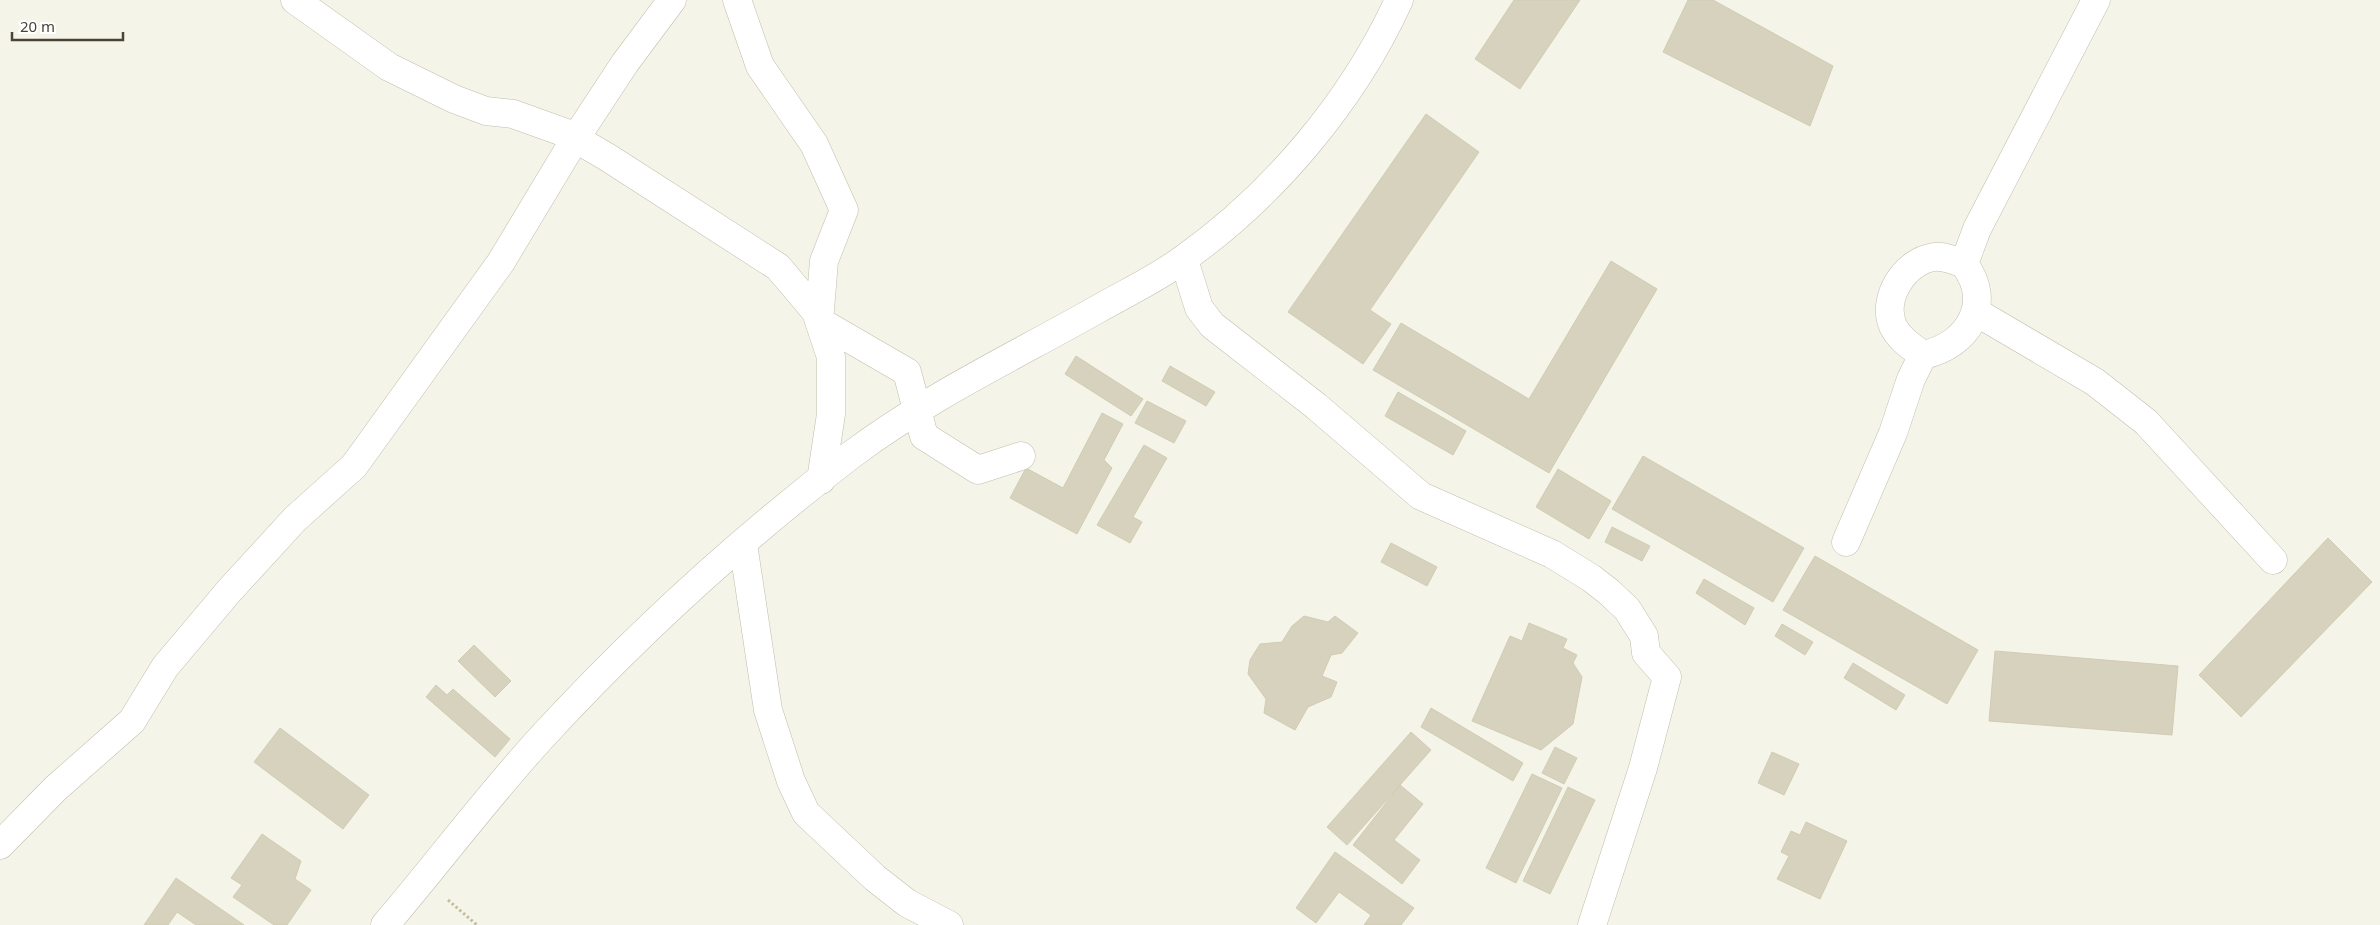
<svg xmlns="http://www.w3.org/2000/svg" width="2380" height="925" viewBox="0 0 2380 925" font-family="'Noto Sans',sans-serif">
<rect width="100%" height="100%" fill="#f5f4e9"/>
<path fill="#d6d2be" stroke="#d1ccb1" d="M 1514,0 L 1580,0 L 1520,89 L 1475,59 Z
M 1688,0 L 1713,0 L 1833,66 L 1810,126 L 1663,52 Z
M 1426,114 L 1479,152 L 1370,310 L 1391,324 L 1363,364 L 1288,312 Z
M 1611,261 L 1657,289 L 1549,473 L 1373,370 L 1401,323 L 1529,399 Z
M 1076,356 L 1143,399 L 1131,416 L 1065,374 Z
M 1170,366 L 1215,392 L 1206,406 L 1162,381 Z
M 1398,392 L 1466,431 L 1453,455 L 1385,416 Z
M 1147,401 L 1186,421 L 1174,443 L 1135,423 Z
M 1102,413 L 1123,424 L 1104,460 L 1112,468 L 1077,534 L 1010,498 L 1026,468 L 1063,488 Z
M 1144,445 L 1167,458 L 1133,517 L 1142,522 L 1130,543 L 1097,525 Z
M 1643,456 L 1804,548 L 1773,602 L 1612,509 Z
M 1558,469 L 1611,501 L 1589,539 L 1536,507 Z
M 1612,527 L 1650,546 L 1642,561 L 1605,542 Z
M 2328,538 L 2372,582 L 2241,717 L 2199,675 Z
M 1391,543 L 1437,567 L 1427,586 L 1381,562 Z
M 1815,556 L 1978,650 L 1947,704 L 1783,610 Z
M 1704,579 L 1754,608 L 1745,625 L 1696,593 Z
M 1304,616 L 1328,622 L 1335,616 L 1358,633 L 1342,653 L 1331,655 L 1322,676 L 1337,682 L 1331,697 L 1308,707 L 1295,730 L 1264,713 L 1266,699 L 1248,674 L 1250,660 L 1260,644 L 1282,642 L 1292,626 Z
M 1529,623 L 1567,639 L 1563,648 L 1577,655 L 1573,663 L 1582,677 L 1573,724 L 1541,750 L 1472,721 L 1510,636 L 1522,641 Z
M 1782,624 L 1813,642 L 1805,655 L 1775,636 Z
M 474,645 L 511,681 L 495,697 L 458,661 Z
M 1995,651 L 2178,666 L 2172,735 L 1989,721 Z
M 1853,663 L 1905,695 L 1896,710 L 1844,678 Z
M 436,685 L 447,695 L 453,689 L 510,739 L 495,757 L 426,697 Z
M 1431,708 L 1523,763 L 1513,781 L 1421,727 Z
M 280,728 L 369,795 L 343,829 L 254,762 Z
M 1411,732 L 1431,750 L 1347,845 L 1327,827 Z
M 1555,747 L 1577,758 L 1564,784 L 1542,773 Z
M 1772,752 L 1799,764 L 1784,795 L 1758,783 Z
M 1532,774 L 1562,788 L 1516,883 L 1486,868 Z
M 1400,785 L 1423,804 L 1394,840 L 1420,860 L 1402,884 L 1353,845 Z
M 1568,787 L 1595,800 L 1550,894 L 1523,881 Z
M 1806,822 L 1847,841 L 1820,899 L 1777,879 L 1789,856 L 1781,852 L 1791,831 L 1800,835 Z
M 262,834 L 301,861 L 295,879 L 311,890 L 287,925 L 274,925 L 233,897 L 242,885 L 231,878 Z
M 1335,852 L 1414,908 L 1401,925 L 1364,925 L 1371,915 L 1339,892 L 1316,923 L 1296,908 Z
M 176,878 L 244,925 L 196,925 L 177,912 L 168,925 L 144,925 Z"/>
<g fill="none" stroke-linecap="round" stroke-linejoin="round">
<g stroke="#c0beab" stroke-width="29">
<path id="minor" d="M 295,0 L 389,67 L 454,99 L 486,111 L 513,114 L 566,133 L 607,157 L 778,267 L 816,312 L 831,357 L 831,414 L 821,480
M 737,0 L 760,66 L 814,144 L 844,210 L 824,261 L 819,321 L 907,372 L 924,436 L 978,470 L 1021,456
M 1184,260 L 1199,308 L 1212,325 L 1316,406 L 1421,496 L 1552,554 L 1591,578 L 1609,592 L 1627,609 L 1644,636 L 1646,653 L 1667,677 L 1643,768 L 1592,925
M 1976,312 L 2095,382 L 2146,422 L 2273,560
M 1923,355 C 1912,347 1899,339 1893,326 C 1881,298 1905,261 1934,257 C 1944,256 1954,260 1964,264
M 1846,542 L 1893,433 L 1911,379 L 1923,355 C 1968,346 1994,303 1964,264 L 1977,229 L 2096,0
M 743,544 L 768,710 L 791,781 L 806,813 L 875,878 L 907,903 L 949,925
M 0,845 L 56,788 L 132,721 L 165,667 L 229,591 L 295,519 L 354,466 L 501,262 L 575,139 L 625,63 L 672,0
M 385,925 C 438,863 487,797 542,737 C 636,635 741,539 851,455 C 928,397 1015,356 1098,309 C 1126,293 1156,279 1182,260 C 1273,196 1353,101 1399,0"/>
</g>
<path stroke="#c2bd9c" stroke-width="3" stroke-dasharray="2.5 2.5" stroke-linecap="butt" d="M 448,900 L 477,925"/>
<use href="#minor" stroke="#fff" stroke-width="28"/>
</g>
<path d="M12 32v8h111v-8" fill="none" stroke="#484537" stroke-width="2.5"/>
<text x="20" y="32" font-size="15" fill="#484537" stroke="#ffffff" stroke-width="4" paint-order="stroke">20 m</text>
</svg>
